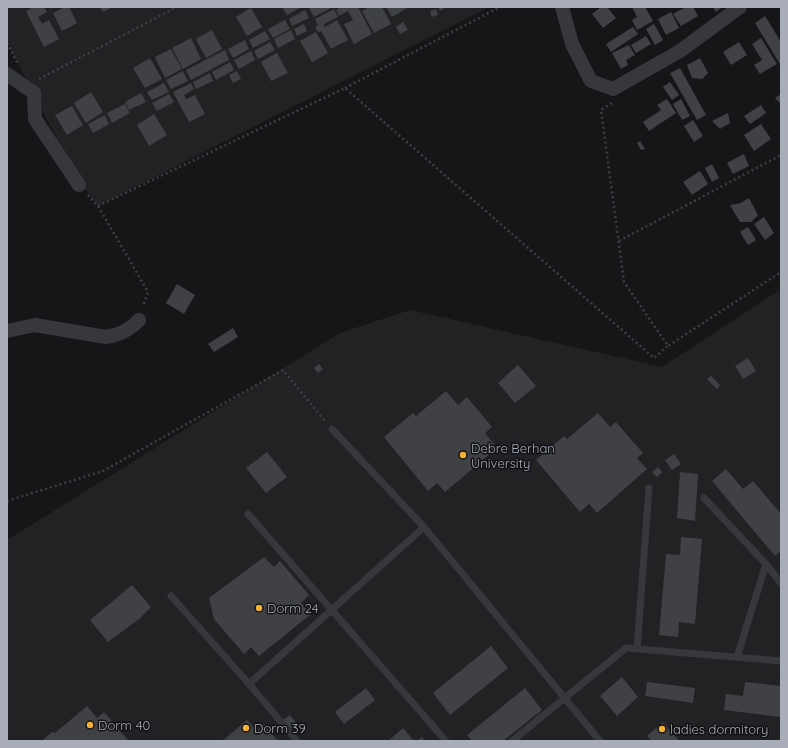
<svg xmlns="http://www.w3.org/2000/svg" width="788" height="748" viewBox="0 0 788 748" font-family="Quicksand,sans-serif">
<rect width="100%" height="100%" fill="#161618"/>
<path fill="#222225" d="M 7,7 L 489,7 L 98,206 L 79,181 L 7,42 Z
M 781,289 L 781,741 L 7,741 L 7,540 L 340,333 L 410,310 L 662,367 Z"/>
<path fill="#404145" d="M 34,7 L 44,7 L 47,12 L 38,17 L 42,24 L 49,20 L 59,39 L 44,47 L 26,11 Z
M 65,7 L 69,7 L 77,23 L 62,31 L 53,13 Z
M 100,7 L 113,7 L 103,12 Z
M 282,7 L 302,7 L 287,15 Z
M 312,7 L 333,7 L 314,17 L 309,8 Z
M 341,7 L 358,7 L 372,34 L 354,44 L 344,24 L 353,20 L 348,11 L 339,16 L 336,10 Z
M 369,7 L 382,7 L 391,24 L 374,33 L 362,11 Z
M 386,7 L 409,7 L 392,17 Z
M 438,7 L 445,7 L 445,8 L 440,11 Z
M 601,7 L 607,7 L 616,18 L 603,28 L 592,14 Z
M 632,7 L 645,7 L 653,21 L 637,30 L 632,20 L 637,17 Z
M 686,7 L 693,7 L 698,16 L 681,26 L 673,14 Z
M 713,7 L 722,7 L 716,12 Z
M 251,8 L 262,27 L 247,36 L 236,17 Z
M 334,9 L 338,17 L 324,24 L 325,27 L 337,20 L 348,40 L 331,49 L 321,31 L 318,32 L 315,27 L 318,25 L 315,19 Z
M 436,9 L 438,15 L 432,17 L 430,11 Z
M 305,10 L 309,18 L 292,26 L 289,19 Z
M 671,12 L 679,28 L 666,35 L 658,19 Z
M 765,16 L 781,42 L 781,66 L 755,23 Z
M 285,20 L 290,29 L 273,38 L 268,29 Z
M 403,22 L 408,30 L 400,34 L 396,27 Z
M 304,24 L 307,31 L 297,36 L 294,29 Z
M 654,24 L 663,40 L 655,45 L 646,29 Z
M 633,27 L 638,34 L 611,52 L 606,44 Z
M 212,30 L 222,49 L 206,58 L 196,39 Z
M 291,30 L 295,39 L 278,48 L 274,39 Z
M 265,31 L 270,39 L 253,48 L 249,40 Z
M 316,32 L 328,53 L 312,62 L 300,41 Z
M 646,36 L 651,44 L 636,53 L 631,45 Z
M 191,38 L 201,59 L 183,69 L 172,48 Z
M 761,38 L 777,64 L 760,74 L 754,65 L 762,60 L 752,44 Z
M 245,40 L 249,49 L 233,58 L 228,49 Z
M 270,42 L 275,50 L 258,59 L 254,51 Z
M 739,42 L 747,55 L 731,65 L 723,52 Z
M 629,45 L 635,55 L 626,60 L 628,65 L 621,69 L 612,53 Z
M 171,49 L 182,69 L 165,78 L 155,57 Z
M 225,50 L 229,60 L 191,80 L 186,70 Z
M 251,51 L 255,60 L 239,69 L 234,60 Z
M 277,53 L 288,73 L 271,81 L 261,62 Z
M 150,58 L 162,79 L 145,88 L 133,68 Z
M 700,58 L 708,73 L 702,79 L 692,78 L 687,65 Z
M 230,62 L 234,70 L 216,80 L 212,72 Z
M 680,68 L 706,115 L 697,120 L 670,73 Z
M 183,71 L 188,81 L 171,89 L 166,80 Z
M 237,71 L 241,79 L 233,83 L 229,75 Z
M 210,73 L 213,81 L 196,89 L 193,82 Z
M 670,82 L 679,95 L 672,100 L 663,87 Z
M 164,83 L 169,92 L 152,100 L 147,92 Z
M 191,83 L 194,89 L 184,95 L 186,99 L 195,95 L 205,114 L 189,122 L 173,92 Z
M 91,92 L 103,112 L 86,123 L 74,103 Z
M 141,93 L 146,102 L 129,110 L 125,102 Z
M 169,94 L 174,102 L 157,111 L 152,103 Z
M 781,94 L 781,102 L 780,103 L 775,98 Z
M 667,99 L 676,113 L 649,131 L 643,122 L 661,110 L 657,105 Z
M 681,99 L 690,116 L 682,120 L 673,104 Z
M 125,104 L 130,113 L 112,123 L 107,113 Z
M 761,105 L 766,113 L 750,124 L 744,116 Z
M 72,106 L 83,125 L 67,135 L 55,115 Z
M 728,113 L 730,123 L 720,129 L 712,121 Z
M 154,114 L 167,135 L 149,146 L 137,125 Z
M 105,115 L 109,124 L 93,133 L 88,124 Z
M 693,120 L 703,136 L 694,142 L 684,126 Z
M 761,124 L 771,139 L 754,151 L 744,135 Z
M 640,141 L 645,149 L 641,150 L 637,143 Z
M 744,154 L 749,166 L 733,174 L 727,163 Z
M 712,164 L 719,178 L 712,182 L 705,168 Z
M 700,171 L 708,184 L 692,195 L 683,182 Z
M 749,198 L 758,215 L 751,222 L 740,222 L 730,205 L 741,203 Z
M 764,217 L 774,233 L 765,240 L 754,224 Z
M 748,227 L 756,240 L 748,245 L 740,232 Z
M 177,284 L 195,295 L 184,314 L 166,303 Z
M 233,328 L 238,337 L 214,352 L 208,344 Z
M 748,358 L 756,371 L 743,379 L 735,366 Z
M 319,364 L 323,369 L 318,373 L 314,368 Z
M 518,365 L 536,386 L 515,403 L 498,383 Z
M 711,376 L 720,385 L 717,389 L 707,379 Z
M 446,391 L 458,405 L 467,397 L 492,427 L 485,433 L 497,448 L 445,492 L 437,483 L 428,491 L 384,437 L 413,413 L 416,416 Z
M 598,413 L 610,427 L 616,422 L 643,453 L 637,458 L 647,469 L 597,513 L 589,504 L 580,512 L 536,460 L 564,436 L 567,439 Z
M 267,452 L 287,477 L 266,493 L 246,468 Z
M 674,454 L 681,464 L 672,470 L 665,460 Z
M 658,467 L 662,472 L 657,477 L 652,472 Z
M 726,469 L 743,489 L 753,481 L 781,514 L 781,551 L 775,556 L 712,481 Z
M 680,472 L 698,474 L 695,521 L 677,518 Z
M 681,537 L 702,539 L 695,624 L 679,622 L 678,637 L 659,635 L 666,554 L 680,555 Z
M 264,557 L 274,567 L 280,561 L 309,595 L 301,603 L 311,614 L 259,656 L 251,647 L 244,654 L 214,619 L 209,598 Z
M 132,585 L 151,607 L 139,619 L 108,642 L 90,620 Z
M 491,646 L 508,668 L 450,715 L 433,693 Z
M 622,677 L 638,697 L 617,716 L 600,696 Z
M 647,682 L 695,688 L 693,703 L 645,696 Z
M 745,682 L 781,686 L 781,717 L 724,710 L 726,694 L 743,696 Z
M 366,688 L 375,700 L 344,724 L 335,712 Z
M 525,688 L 542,710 L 503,741 L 472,741 L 467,735 Z
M 87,706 L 97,718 L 104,712 L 129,741 L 42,741 L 52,732 L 55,733 Z
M 290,715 L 297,724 L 290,729 L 283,720 Z
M 247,720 L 257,731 L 264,724 L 278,741 L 222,741 Z
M 663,722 L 679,741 L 652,741 L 647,736 Z
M 403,728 L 414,741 L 388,741 Z
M 422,737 L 425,741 L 417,741 Z"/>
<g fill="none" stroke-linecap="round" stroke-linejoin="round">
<path stroke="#3d3f44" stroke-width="2.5" stroke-dasharray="2 3" stroke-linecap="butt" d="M 7,43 L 18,64
M 39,79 L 177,7
M 345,88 L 500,7
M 612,103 L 601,110 L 624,282 L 668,346 L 781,272
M 88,195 L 98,206 L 148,292 L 143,306
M 98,206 L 345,88 L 654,358 L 668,346
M 619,241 L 781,155
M 7,501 L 103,471 L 283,370 L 325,421"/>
<path stroke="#37383d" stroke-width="7" d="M 332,429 L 424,527
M 704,498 L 766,564 L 781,583
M 248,514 L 446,741
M 171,596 L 249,684
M 637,649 L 649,488
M 737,657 L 766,564
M 297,741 L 249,684 L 424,527 L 600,741
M 512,741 L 626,648 L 781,661"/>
<path stroke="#37383d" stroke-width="14" d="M 562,7 L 572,44 L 591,81 L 613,89 L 680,51 L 740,7
M 7,74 L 34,93 L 35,119 L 79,185
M 7,331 L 35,325 L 106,337 C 120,335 129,330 139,320"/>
</g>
<g fill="#f2b134" stroke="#111113" stroke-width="1.5">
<circle cx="463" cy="455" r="4"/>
<circle cx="259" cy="608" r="4"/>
<circle cx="90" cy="725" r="4"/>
<circle cx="246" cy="728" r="4"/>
<circle cx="662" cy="729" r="4"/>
</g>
<g text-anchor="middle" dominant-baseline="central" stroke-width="3" stroke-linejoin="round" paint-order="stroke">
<g font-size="13" fill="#a8adb8" stroke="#111113" text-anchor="start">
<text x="471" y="448">Debre Berhan<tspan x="471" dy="15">University</tspan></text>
<text x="267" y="608">Dorm 24</text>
<text x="98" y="725">Dorm 40</text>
<text x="254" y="728">Dorm 39</text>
<text x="670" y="729">ladies dormitory</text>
</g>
</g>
<rect width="788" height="748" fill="none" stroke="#a8adb8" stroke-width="16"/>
</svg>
